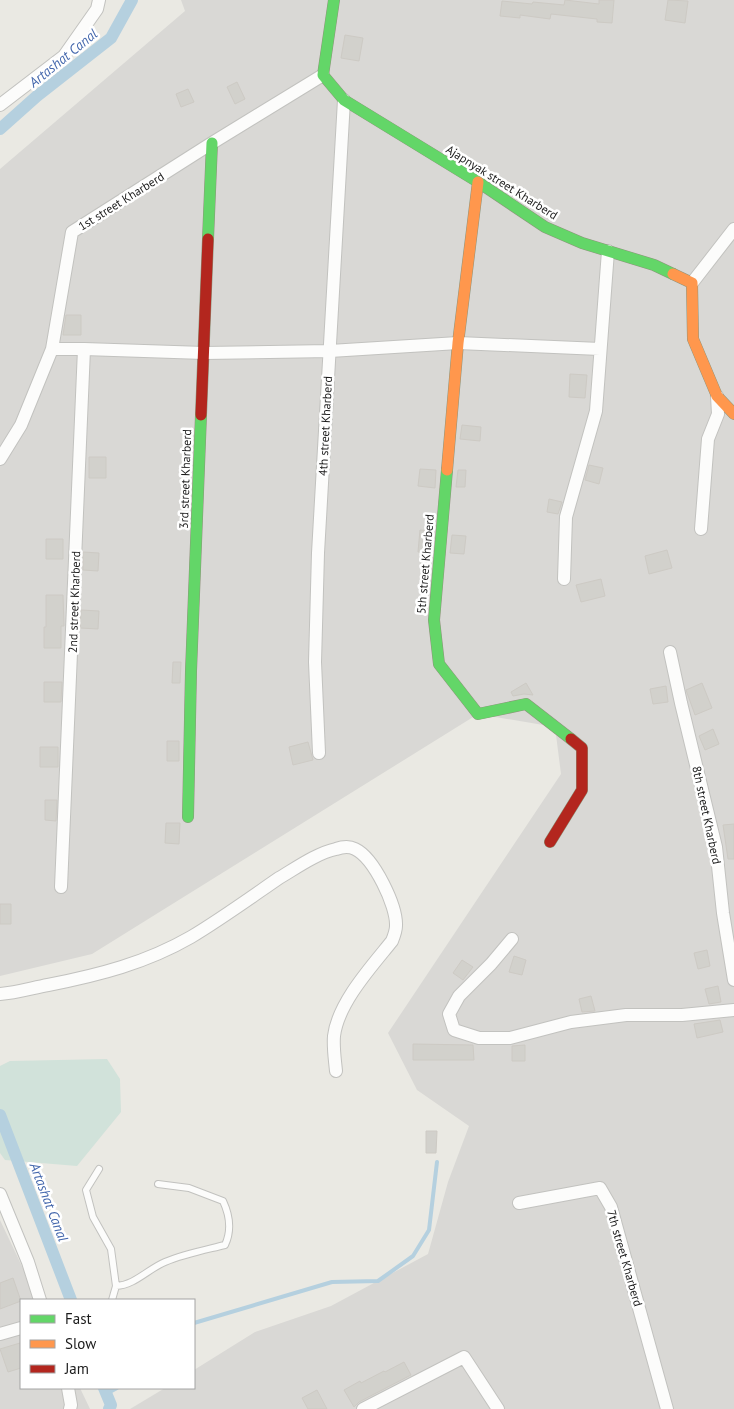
<svg xmlns="http://www.w3.org/2000/svg" width="734" height="1409" viewBox="0 0 734 1409" font-family="'PT Sans',sans-serif">
<rect width="100%" height="100%" fill="#eae9e3"/>
<path fill="#d9d8d5" d="M 181,0 L 734,0 L 734,1409 L 130,1409 L 165,1388 L 194,1388 L 194,1370 L 255,1332 L 331,1306 L 428,1254 L 448,1182 L 469,1126 L 417,1090 L 388,1033 L 561,774 L 555,727 L 478,714 L 92,954 L 0,976 L 0,169 L 185,11 Z
M 0,1220 L 38,1300 L 21,1300 L 21,1388 L 80,1388 L 90,1409 L 0,1409 Z"/>
<path fill="#d1e2da" d="M 107,1059 L 120,1079 L 121,1112 L 77,1166 L 5,1160 L 0,1153 L 0,1066 L 10,1061 Z"/>
<g fill="none" stroke-linecap="round" stroke-linejoin="round">
<path stroke="#b5d0df" stroke-width="4" d="M 194,1323 L 332,1282 L 378,1281 L 413,1256 L 429,1230 L 437,1162
M 106,1394 L 117,1388"/>
<path stroke="#b5d0df" stroke-width="12" d="M 0,129 L 37,96 L 111,38 L 132,0
M 0,1115 L 71,1300
M 104,1388 L 111,1405 L 109,1409"/>
</g>
<path fill="#d2d1cc" stroke="#cdcac4" d="M 565,0 L 599,4 L 599,0 L 614,0 L 612,23 L 597,22 L 597,19 L 551,14 L 550,19 L 520,15 L 520,18 L 500,16 L 502,1 L 532,4 L 533,2 L 564,5 Z
M 668,0 L 688,1 L 685,23 L 665,20 Z
M 345,35 L 363,38 L 359,61 L 341,58 Z
M 237,82 L 245,99 L 235,104 L 227,87 Z
M 188,89 L 194,102 L 181,107 L 176,94 Z
M 66,315 L 81,315 L 81,335 L 63,335 Z
M 570,374 L 587,375 L 585,398 L 569,397 Z
M 462,425 L 481,427 L 480,441 L 460,439 Z
M 89,457 L 106,457 L 106,478 L 89,478 Z
M 589,465 L 603,468 L 599,484 L 585,480 Z
M 420,469 L 436,470 L 435,488 L 418,486 Z
M 458,470 L 466,470 L 465,487 L 456,487 Z
M 549,499 L 562,502 L 558,514 L 547,512 Z
M 420,530 L 431,531 L 429,553 L 418,552 Z
M 452,535 L 466,536 L 464,554 L 450,553 Z
M 46,539 L 63,539 L 63,559 L 46,559 Z
M 667,550 L 672,568 L 649,574 L 645,556 Z
M 83,552 L 99,553 L 98,571 L 83,570 Z
M 601,579 L 605,596 L 581,602 L 576,585 Z
M 46,595 L 63,595 L 64,626 L 61,626 L 61,648 L 44,648 L 44,627 L 46,627 Z
M 81,610 L 99,611 L 98,629 L 80,628 Z
M 173,662 L 181,662 L 180,683 L 172,683 Z
M 44,682 L 62,682 L 61,702 L 44,702 Z
M 526,683 L 533,695 L 524,694 L 513,696 L 511,692 Z
M 702,683 L 712,708 L 695,715 L 686,690 Z
M 666,686 L 668,702 L 653,704 L 650,689 Z
M 713,729 L 719,744 L 705,750 L 699,736 Z
M 167,741 L 179,741 L 179,761 L 167,761 Z
M 308,742 L 313,760 L 293,765 L 289,747 Z
M 40,747 L 58,747 L 58,767 L 40,767 Z
M 45,800 L 57,800 L 56,821 L 45,820 Z
M 166,823 L 180,823 L 179,844 L 165,843 Z
M 734,824 L 734,859 L 728,859 L 723,825 Z
M 0,904 L 11,904 L 11,924 L 0,924 Z
M 707,950 L 710,966 L 698,969 L 694,953 Z
M 514,956 L 526,960 L 522,975 L 509,972 Z
M 462,960 L 473,967 L 463,980 L 453,973 Z
M 718,986 L 721,1002 L 709,1004 L 705,989 Z
M 591,996 L 595,1011 L 582,1012 L 579,999 Z
M 720,1020 L 723,1032 L 697,1038 L 694,1024 Z
M 413,1044 L 473,1045 L 474,1060 L 413,1060 Z
M 525,1045 L 525,1061 L 512,1061 L 512,1046 Z
M 426,1131 L 437,1131 L 436,1153 L 426,1153 Z
M 13,1278 L 21,1301 L 0,1309 L 0,1283 Z
M 20,1343 L 21,1348 L 21,1368 L 8,1372 L 0,1349 Z
M 404,1362 L 411,1375 L 359,1402 L 354,1407 L 344,1390 L 360,1381 L 361,1383 L 384,1371 L 385,1372 Z
M 317,1390 L 327,1409 L 308,1409 L 302,1398 Z"/>
<g fill="none" stroke-linecap="round" stroke-linejoin="round">
<g stroke="#c2c2bf" stroke-width="8">
<path id="lane" d="M 99,1169 L 86,1190 L 93,1217 L 111,1249 L 116,1286 L 112,1300
M 116,1286 C 135,1285 148,1269 165,1262 C 184,1254 205,1250 225,1245 C 232,1230 230,1216 223,1201 L 189,1188 L 158,1184"/>
</g>
<g stroke="#c2c2bf" stroke-width="14">
<path id="street" d="M 0,105 L 64,56 L 97,9 L 99,0
M 692,283 L 734,229
M 52,349 L 84,349 L 61,887
M 84,349 L 204,353 L 330,351 L 458,343 L 600,349
M 0,459 L 21,425 L 52,349 L 72,232 L 212,143 L 323,75
M 701,529 L 708,439 L 718,414 L 717,396
M 564,579 L 566,517 L 596,411 L 608,251
M 670,652 L 681,703 L 716,847 L 723,913 L 734,980
M 319,753 L 315,662 L 318,553 L 344,100
M 512,939 L 491,964 L 459,996 L 449,1014 L 454,1030 L 479,1038 L 510,1038 L 571,1022 L 626,1015 L 682,1015 L 734,1010
M 0,994 C 16,993 32,988 48,985 C 99,975 146,963 191,937 C 221,919 250,898 279,878 C 296,868 317,853 336,849 C 342,847 349,846 355,849 C 374,858 397,906 396,926 C 396,931 394,936 392,941 C 371,967 338,1003 334,1036 C 333,1048 335,1060 336,1071
M 0,1194 L 28,1262 L 40,1300
M 519,1203 L 600,1188 L 611,1207 L 667,1409
M 0,1334 L 21,1328
M 68,1388 L 71,1405 L 70,1409
M 363,1409 L 464,1357 L 498,1409"/>
</g>
<g stroke="#8e947b" stroke-width="12">
<path id="fast" d="M 334,0 L 323,75 L 344,100 L 478,182 L 545,227 L 582,243 L 654,265 L 673,274
M 208,239 L 212,143
M 447,470 L 434,620 L 439,664 L 478,714 L 526,704 L 571,739
M 188,817 L 191,671 L 201,415"/>
</g>
<g stroke="#8e947b" stroke-width="12">
<path id="slow" d="M 673,274 L 692,283 L 693,339 L 717,396 L 734,414
M 447,470 L 458,343 L 478,182"/>
</g>
<g stroke="#8e947b" stroke-width="12">
<path id="jam" d="M 201,415 L 208,239
M 550,842 L 582,790 L 582,748 L 571,739"/>
</g>
<use href="#lane" stroke="#fcfcfb" stroke-width="6"/>
<use href="#street" stroke="#fcfcfb" stroke-width="12"/>
<use href="#fast" stroke="#63d668" stroke-width="11"/>
<use href="#slow" stroke="#ff974d" stroke-width="11"/>
<use href="#jam" stroke="#b3261e" stroke-width="11"/>
</g>
<g text-anchor="middle" dominant-baseline="central" stroke-width="5" stroke-linejoin="round" paint-order="stroke">
<g font-size="12" fill="#1b1b1b" stroke="#fff">
<text transform="translate(502 182) rotate(32)">Ajapnyak street Kharberd</text>
<text transform="translate(121 201) rotate(-32)">1st street Kharberd</text>
<text transform="translate(325 426) rotate(-87)">4th street Kharberd</text>
<text transform="translate(185 479) rotate(-88)">3rd street Kharberd</text>
<text transform="translate(425 564) rotate(-85)">5th street Kharberd</text>
<text transform="translate(74 602) rotate(-88)">2nd street Kharberd</text>
<text transform="translate(707 815) rotate(78)">8th street Kharberd</text>
<text transform="translate(625 1258) rotate(74)">7th street Kharberd</text>
</g>
<g font-size="14" font-style="italic" fill="#4568ad" stroke="#fff">
<text transform="translate(63 58) rotate(-39)">Artashat Canal</text>
<text transform="translate(49 1202) rotate(69)">Artashat Canal</text>
</g>
</g>
<rect x="20" y="1299" width="175" height="90" fill="#ffffff" stroke="#a4a4a4"/>
<rect x="30" y="1315" width="25" height="8" fill="#63d668" stroke="#a4a4a4"/>
<text x="65" y="1324" font-size="15" fill="#1b1b1b">Fast</text>
<rect x="30" y="1340" width="25" height="8" fill="#ff974d" stroke="#a4a4a4"/>
<text x="65" y="1349" font-size="15" fill="#1b1b1b">Slow</text>
<rect x="30" y="1365" width="25" height="8" fill="#b3261e" stroke="#a4a4a4"/>
<text x="65" y="1374" font-size="15" fill="#1b1b1b">Jam</text>
</svg>
